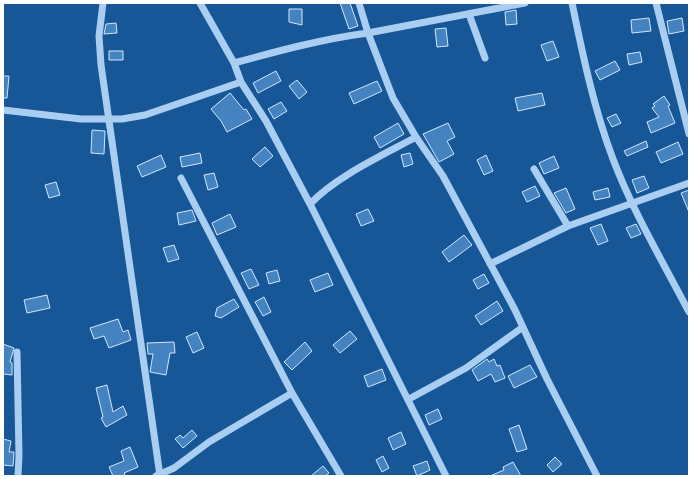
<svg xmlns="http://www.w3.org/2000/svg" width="692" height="479" font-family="Roboto,sans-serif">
<rect width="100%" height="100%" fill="#175797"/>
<path fill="#4483c0" stroke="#d1e7fc" d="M 340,3 L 350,3 L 358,26 L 349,29 Z
M 289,9 L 302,9 L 302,25 L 289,22 Z
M 516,10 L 517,24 L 506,25 L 505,12 Z
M 649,18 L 651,31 L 632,33 L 631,20 Z
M 682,18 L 684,31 L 669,34 L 667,21 Z
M 116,23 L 117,33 L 104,34 L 106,24 Z
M 446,28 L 448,46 L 437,47 L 435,29 Z
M 553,41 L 559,57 L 547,61 L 541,45 Z
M 109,51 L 123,51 L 123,60 L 109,60 Z
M 640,52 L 642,62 L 629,65 L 627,54 Z
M 615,61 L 620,70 L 600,80 L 595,71 Z
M 276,71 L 281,81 L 258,93 L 253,83 Z
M 3,76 L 9,76 L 7,98 L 3,98 Z
M 297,80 L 307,92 L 299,99 L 289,86 Z
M 377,81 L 382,91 L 354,104 L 349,93 Z
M 230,93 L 244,110 L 246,109 L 252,119 L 227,132 L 221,121 L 211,109 Z
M 542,93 L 545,105 L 518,111 L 515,98 Z
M 664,96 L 670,105 L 668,106 L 675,123 L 651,133 L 647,122 L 659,117 L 652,108 L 655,106 L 653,104 Z
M 281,102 L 287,111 L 274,119 L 268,109 Z
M 616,114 L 621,123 L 612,127 L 607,118 Z
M 398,123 L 404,134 L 380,148 L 374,137 Z
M 448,123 L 455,137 L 447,141 L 454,154 L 439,162 L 423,134 Z
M 92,130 L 105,131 L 104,154 L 91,153 Z
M 646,141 L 648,147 L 627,156 L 624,151 Z
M 678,142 L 683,154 L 661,163 L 656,152 Z
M 265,147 L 273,156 L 260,167 L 252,159 Z
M 200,153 L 202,163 L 182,167 L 180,157 Z
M 410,153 L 413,164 L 404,167 L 401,155 Z
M 161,155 L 166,167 L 142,177 L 137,166 Z
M 486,155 L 493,171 L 484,175 L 477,160 Z
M 554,156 L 559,168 L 544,174 L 539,163 Z
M 214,173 L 218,187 L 208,190 L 204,175 Z
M 644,176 L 649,188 L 637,193 L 632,180 Z
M 56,182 L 60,195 L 49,198 L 45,185 Z
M 535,186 L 540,196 L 527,202 L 522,192 Z
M 566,188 L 575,209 L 566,213 L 554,193 Z
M 608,188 L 610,197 L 595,200 L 593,192 Z
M 689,190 L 689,212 L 681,193 Z
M 368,209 L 374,221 L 361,226 L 356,214 Z
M 192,210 L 196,221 L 179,225 L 177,213 Z
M 230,214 L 236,227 L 217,235 L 212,223 Z
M 601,224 L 608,241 L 598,245 L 590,228 Z
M 636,224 L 641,234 L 631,238 L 626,228 Z
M 464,235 L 472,245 L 449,262 L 442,252 Z
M 174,245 L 179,259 L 168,262 L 163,248 Z
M 251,269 L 259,285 L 249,289 L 241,273 Z
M 277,270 L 280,281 L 269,284 L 266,273 Z
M 328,273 L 333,285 L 315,292 L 310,280 Z
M 484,274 L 489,283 L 478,289 L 473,280 Z
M 47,295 L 50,308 L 27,313 L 24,300 Z
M 264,297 L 271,312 L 263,316 L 255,302 Z
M 234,299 L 239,307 L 221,318 L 215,316 L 217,308 Z
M 497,301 L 503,311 L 481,325 L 475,316 Z
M 118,319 L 123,332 L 128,330 L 131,340 L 109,348 L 104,336 L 94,339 L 90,328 Z
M 350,331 L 357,339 L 340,353 L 333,345 Z
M 197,332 L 204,348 L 193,353 L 186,337 Z
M 174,342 L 175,353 L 170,353 L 166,375 L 150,372 L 153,354 L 148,354 L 147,343 Z
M 305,342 L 312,351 L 292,370 L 284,362 Z
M 3,344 L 14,348 L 10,362 L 12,363 L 12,375 L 3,374 Z
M 487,359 L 489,362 L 494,359 L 497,366 L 500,365 L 505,378 L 495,382 L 491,374 L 478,381 L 472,370 Z
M 530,365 L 537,377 L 514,388 L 508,376 Z
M 382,369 L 386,380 L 368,387 L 364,376 Z
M 107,385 L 113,412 L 123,406 L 127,415 L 106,427 L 101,418 L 103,417 L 96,388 Z
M 438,409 L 442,419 L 429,425 L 425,415 Z
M 519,425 L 527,449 L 517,452 L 509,429 Z
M 192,430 L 197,436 L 183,448 L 175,439 L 180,435 L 183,438 Z
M 401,432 L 406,444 L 393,450 L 388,438 Z
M 3,439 L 11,441 L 9,452 L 14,452 L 13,466 L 3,465 Z
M 130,447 L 138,467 L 124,473 L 125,476 L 113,476 L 109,467 L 124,461 L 121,451 Z
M 383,456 L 389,468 L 382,472 L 376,460 Z
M 555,457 L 562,464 L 553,472 L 547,465 Z
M 427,461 L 430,470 L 417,476 L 413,466 Z
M 513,462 L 521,476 L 490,476 L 504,470 L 503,467 Z
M 323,466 L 329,473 L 325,476 L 311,476 Z"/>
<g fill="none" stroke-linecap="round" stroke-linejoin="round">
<path stroke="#a9cef1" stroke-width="7" d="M 103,3 L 99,36 L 101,65 L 160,476
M 200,3 L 234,63
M 359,3 L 368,33 L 525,3
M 572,3 C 583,56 594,109 613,159 C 633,212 663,262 689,312
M 656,3 L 689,134
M 469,14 L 485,58
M 3,110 L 81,119 L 122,119 L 145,115 L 241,82
M 534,169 L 568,226
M 181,178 L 292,393 L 341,476
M 310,204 C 335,177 383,155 416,137
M 490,264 L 568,226 L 689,183
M 17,352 L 19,455 L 18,476
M 409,399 L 466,368 L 523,327
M 156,476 L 174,468 L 209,442 L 292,393
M 446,476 L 310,204 L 266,121 L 241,82 L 234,63 C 278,51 322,39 368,33 L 393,98 L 416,137 L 443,176 L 515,310 L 547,379 L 597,476"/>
</g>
<rect width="692" height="479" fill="none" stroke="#ffffff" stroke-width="8"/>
</svg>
